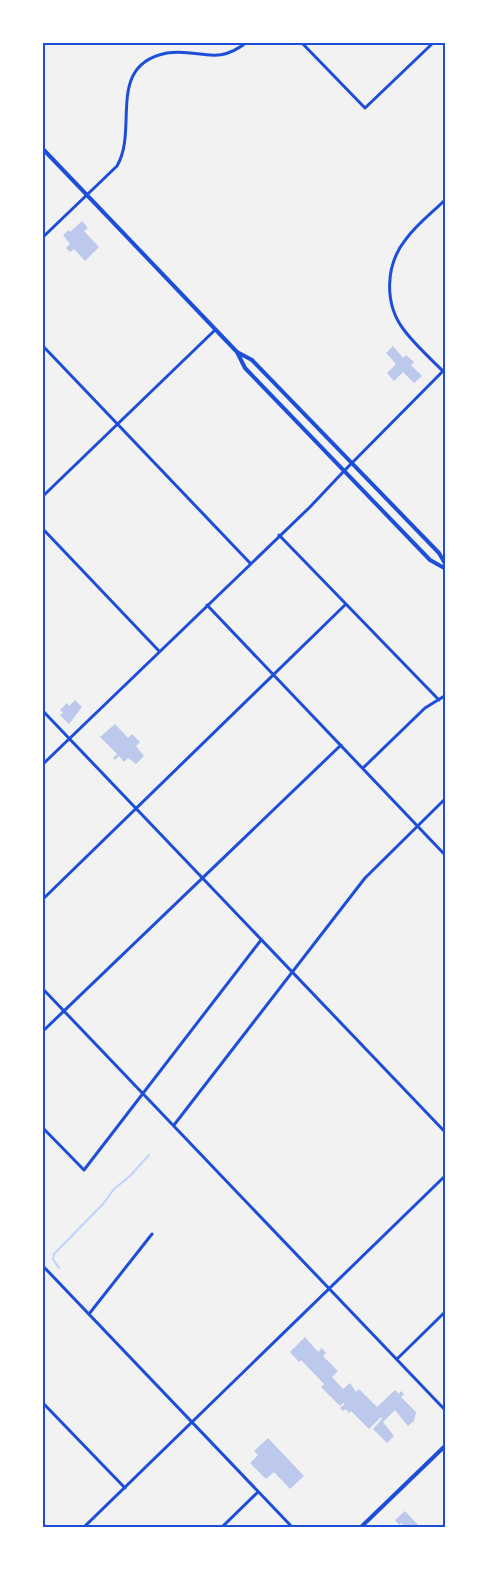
<svg xmlns="http://www.w3.org/2000/svg" width="488" height="1570" font-family="Commissioner,sans-serif">
<rect width="100%" height="100%" fill="#f2f2f2"/>
<g fill="none" stroke-linecap="round" stroke-linejoin="round">
<path stroke="#bfd3fe" stroke-width="2" d="M 59,1268 L 53,1259 L 54,1254 L 103,1204 L 114,1189 L 130,1176 L 149,1155"/>
</g>
<path fill="#bdc9ec" d="M 82,221 L 88,228 L 84,231 L 99,247 L 85,261 L 74,249 L 70,252 L 66,248 L 70,244 L 63,235 L 69,230 L 70,232 Z
M 393,346 L 403,358 L 406,355 L 414,362 L 411,365 L 422,376 L 414,383 L 403,372 L 394,381 L 387,373 L 396,364 L 386,353 Z
M 75,700 L 82,707 L 69,724 L 60,715 L 63,713 L 60,710 L 67,703 L 69,706 Z
M 115,724 L 128,738 L 132,734 L 140,742 L 136,746 L 144,756 L 136,764 L 128,758 L 124,762 L 119,756 L 115,760 L 113,758 L 117,754 L 100,737 Z
M 305,1337 L 318,1352 L 322,1348 L 326,1353 L 323,1356 L 338,1371 L 332,1377 L 343,1389 L 350,1383 L 356,1392 L 359,1389 L 377,1407 L 395,1390 L 399,1394 L 401,1391 L 404,1394 L 401,1397 L 416,1412 L 414,1421 L 408,1426 L 395,1410 L 383,1422 L 394,1436 L 387,1443 L 373,1429 L 382,1419 L 381,1417 L 369,1429 L 351,1411 L 349,1413 L 346,1409 L 343,1411 L 340,1408 L 345,1404 L 343,1403 L 340,1406 L 321,1387 L 324,1384 L 301,1360 L 299,1362 L 290,1352 Z
M 268,1438 L 304,1476 L 290,1489 L 274,1472 L 266,1479 L 250,1463 L 258,1455 L 254,1451 Z
M 405,1511 L 421,1528 L 406,1528 L 401,1523 L 399,1525 L 395,1520 Z"/>
<g fill="none" stroke-linecap="round" stroke-linejoin="round">
<path stroke="#1d4ed8" stroke-width="3" d="M 301,42 L 365,108 L 434,42
M 446,199 C 433,212 417,224 406,239 C 385,265 384,304 404,330 C 416,346 432,360 446,374
M 42,238 L 117,166 C 139,129 105,65 167,53 C 200,48 216,67 247,42
M 42,345 L 250,563
M 344,471 L 446,368
M 42,497 L 215,330
M 42,528 L 159,651
M 279,535 L 439,700
M 207,605 L 446,856
M 42,710 L 446,1133
M 363,768 L 425,708 L 446,695
M 42,900 L 346,604
M 42,988 L 446,1411
M 42,1032 L 341,745
M 174,1125 L 365,878 L 446,798
M 42,1127 L 84,1170 L 261,940
M 89,1314 L 152,1234
M 397,1359 L 446,1311
M 42,1402 L 125,1488
M 83,1528 L 446,1175
M 221,1528 L 258,1492"/>
<path stroke="#1d4ed8" stroke-width="3" d="M 42,765 L 310,507 L 344,471
M 42,1265 L 293,1528"/>
<path stroke="#1d4ed8" stroke-width="4" d="M 42,148 L 237,352 L 245,368 L 430,560 L 446,569
M 237,352 L 252,360 L 439,553 L 446,565
M 360,1528 L 446,1445"/>
</g>
<rect width="488" height="1570" fill="none" stroke="#ffffff" stroke-width="87"/>
<rect x="44" y="44" width="400" height="1482" fill="none" stroke="#1d4ed8" stroke-width="2"/>
</svg>
